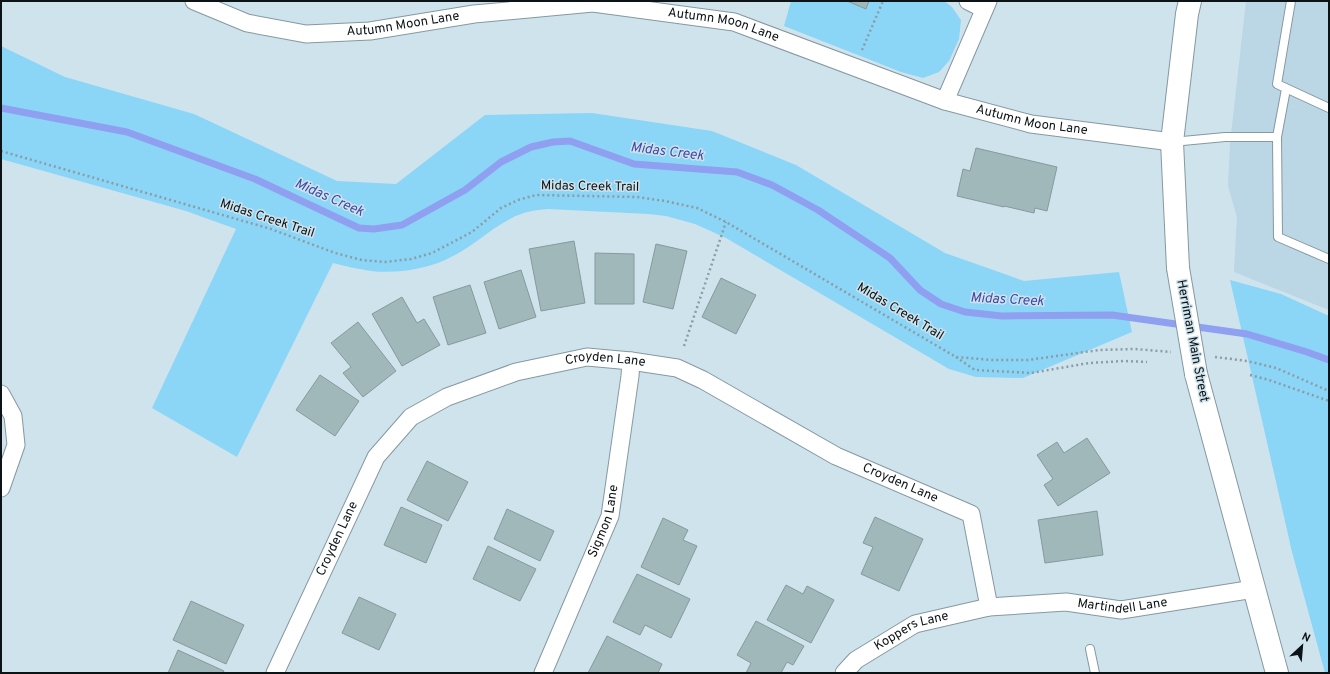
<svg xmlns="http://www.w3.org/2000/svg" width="1330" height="674" font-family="Overpass,sans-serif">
<rect width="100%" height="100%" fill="#cfe3ed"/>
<path fill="#bbd6e4" d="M 1246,1 L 1329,1 L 1329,310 L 1234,272 L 1237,217 L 1228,186 L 1230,143 Z"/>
<path fill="#8bd5f7" d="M 791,1 L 944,1 L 952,7 L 961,20 L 959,39 L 949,61 L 939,72 L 923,78 L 901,72 L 784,26 Z
M 1,46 L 65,77 L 194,114 L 337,181 L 396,184 L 485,115 L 592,113 L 712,131 L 796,165 L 945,253 L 1024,281 L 1119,272 L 1132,332 L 1023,378 L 976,377 L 949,369 L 726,238 L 695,224 L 666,216 L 648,214 L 548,209 C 535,210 522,212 510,219 C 489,230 472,247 451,257 C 429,269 396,274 371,271 C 358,269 345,266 333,263 L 237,457 L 152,408 L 236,229 L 186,211 L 1,159 Z
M 1230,280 L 1281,294 L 1329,316 L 1329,673 L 1325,673 L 1292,552 Z"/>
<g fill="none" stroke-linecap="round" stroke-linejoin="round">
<path stroke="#90a0f1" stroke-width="7" d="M 1,108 L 127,132 L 255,179 L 359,228 L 374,229 L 402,225 L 465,190 L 501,162 L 531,147 L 553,142 L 570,141 L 634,164 L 737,172 L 772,185 L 818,210 L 890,258 L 920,290 L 941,304 L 965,312 L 1002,316 L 1112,315 L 1247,334 L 1307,352 L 1329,360"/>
</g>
<path fill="#a1b8bb" stroke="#849a9c" d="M 847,1 L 869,1 L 866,9 Z
M 976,148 L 1057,167 L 1047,211 L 1035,208 L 1034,213 L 1004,206 L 1004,207 L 957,196 L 963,169 L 970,171 Z
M 574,241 L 585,303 L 541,311 L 529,249 Z
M 656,244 L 687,251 L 673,309 L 643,302 Z
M 595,253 L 634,254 L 634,304 L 595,304 Z
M 521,270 L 536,317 L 499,329 L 484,282 Z
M 721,278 L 756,295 L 736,334 L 702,317 Z
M 470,285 L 486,333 L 448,345 L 433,297 Z
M 402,297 L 417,323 L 424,319 L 440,345 L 402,366 L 372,314 Z
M 358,322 L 396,371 L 363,397 L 343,373 L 351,367 L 331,343 Z
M 320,375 L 359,401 L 335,436 L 296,410 Z
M 1087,438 L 1110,473 L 1058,506 L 1044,485 L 1053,479 L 1037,455 L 1057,442 L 1064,453 Z
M 427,461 L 468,482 L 448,521 L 407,500 Z
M 401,507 L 442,525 L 426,563 L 384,545 Z
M 507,509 L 554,531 L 540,561 L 494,539 Z
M 1097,511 L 1103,555 L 1045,563 L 1038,520 Z
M 875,517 L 923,539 L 899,591 L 861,574 L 873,547 L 863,543 Z
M 663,518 L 688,530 L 683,540 L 697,546 L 679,585 L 641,567 Z
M 488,546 L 536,569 L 520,601 L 473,579 Z
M 637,574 L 690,599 L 671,638 L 645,625 L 640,635 L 613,622 Z
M 786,585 L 803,594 L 807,586 L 834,600 L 811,643 L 767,620 Z
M 359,597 L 396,614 L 379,650 L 342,633 Z
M 191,601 L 244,625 L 226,664 L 173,640 Z
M 756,621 L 804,646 L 793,665 L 787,662 L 781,673 L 746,673 L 751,663 L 737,655 Z
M 607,636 L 662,664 L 658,673 L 588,673 Z
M 178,650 L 224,671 L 223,673 L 168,673 Z"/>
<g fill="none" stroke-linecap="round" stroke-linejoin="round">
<g stroke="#8698a1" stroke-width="10">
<path id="service" d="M 1291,1 L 1277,84 L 1329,108
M 1286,89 L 1277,137 L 1278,237 L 1329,259
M 1172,142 L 1225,137 L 1277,137
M 1090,649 L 1095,673"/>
</g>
<g stroke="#8698a1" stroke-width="19">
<g id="minor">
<path id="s1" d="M 194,1 L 247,23 L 306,34 L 370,31 L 474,14 L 593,3 L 734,22 L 945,101 L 1031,124 L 1172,142"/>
<path d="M 968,1 L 984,9"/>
<path d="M 945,101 L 988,1"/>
<path d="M 1,394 L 13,416 L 16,445 L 1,488"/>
<path id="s2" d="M 275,673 L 376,457 L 411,417 L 447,397 L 516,372 L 587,357 L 631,361 L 677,368 L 703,380 L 836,456 L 971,514 L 989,607"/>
<path id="s3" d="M 543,673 L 610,516 L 630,376 L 631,361"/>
<path id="s4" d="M 844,673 L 856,660 L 915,624 L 989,607 L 1066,602 L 1121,610 L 1254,589"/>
</g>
</g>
<g stroke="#8698a1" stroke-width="24">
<path id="secondary" d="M 1178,268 L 1172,142 L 1187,14 L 1190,1
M 1196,374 L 1277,673"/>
</g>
<path stroke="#8c9ca3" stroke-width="2.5" stroke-dasharray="2 3" stroke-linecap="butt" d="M 862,50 L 883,1
M 1,151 L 271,229 L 335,253 L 362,260 L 385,262 L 411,259 L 432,253 L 472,232 L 501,208 L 518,200 L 536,195 L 637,197 L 665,201 L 697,208 L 726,222 L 956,357 L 992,360 L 1028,360 L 1099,350 L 1135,349 L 1171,352
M 684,346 L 726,222
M 956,357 L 975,370 L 1031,373 L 1089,363 L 1124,361 L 1147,362
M 1215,357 L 1247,361 L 1276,368 L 1329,391
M 1250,375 L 1269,380 L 1329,401"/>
<use href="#service" stroke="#fff" stroke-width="8"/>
<use href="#minor" stroke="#fff" stroke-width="17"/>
<use href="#secondary" stroke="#fff" stroke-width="22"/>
<g stroke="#8698a1" stroke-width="24" stroke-linecap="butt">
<path id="secondary-bridge" d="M 1178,268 L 1196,374"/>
</g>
<use href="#secondary-bridge" stroke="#fff" stroke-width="22"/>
</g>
<g text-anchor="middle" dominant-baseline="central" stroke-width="3" stroke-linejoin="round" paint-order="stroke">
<g font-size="13" fill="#0c1316" stroke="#cfe3ed">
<text stroke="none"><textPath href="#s1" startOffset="215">Autumn Moon Lane</textPath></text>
<text stroke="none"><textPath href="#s1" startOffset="539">Autumn Moon Lane</textPath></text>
<text stroke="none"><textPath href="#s1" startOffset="863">Autumn Moon Lane</textPath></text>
<text transform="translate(590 187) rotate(1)">Midas Creek Trail</text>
<text transform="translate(267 219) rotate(18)">Midas Creek Trail</text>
<text transform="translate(900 312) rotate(31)">Midas Creek Trail</text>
<text transform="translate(1192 341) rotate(79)">Herriman Main Street</text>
<text stroke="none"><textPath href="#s2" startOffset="497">Croyden Lane</textPath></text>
<text stroke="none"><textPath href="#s2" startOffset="821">Croyden Lane</textPath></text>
<text stroke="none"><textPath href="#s3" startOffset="164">Sigmon Lane</textPath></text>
<text stroke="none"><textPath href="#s2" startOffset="148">Croyden Lane</textPath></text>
<text stroke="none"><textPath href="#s4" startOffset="297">Martindell Lane</textPath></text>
<text stroke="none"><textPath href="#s4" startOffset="81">Koppers Lane</textPath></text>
</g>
<g font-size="14" font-style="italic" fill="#414aa8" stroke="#cfe3ed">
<text transform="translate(667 152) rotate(7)">Midas Creek</text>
<text transform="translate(329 198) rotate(24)">Midas Creek</text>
<text transform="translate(1007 300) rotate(3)">Midas Creek</text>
</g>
</g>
<rect width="1330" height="674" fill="none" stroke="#0c1316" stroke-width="4"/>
<g transform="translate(1302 646) rotate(26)" stroke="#cfe3ed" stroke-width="3" paint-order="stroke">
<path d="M0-3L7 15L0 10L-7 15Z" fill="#0c1316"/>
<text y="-6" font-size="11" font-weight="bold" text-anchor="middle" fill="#0c1316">N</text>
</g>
</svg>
